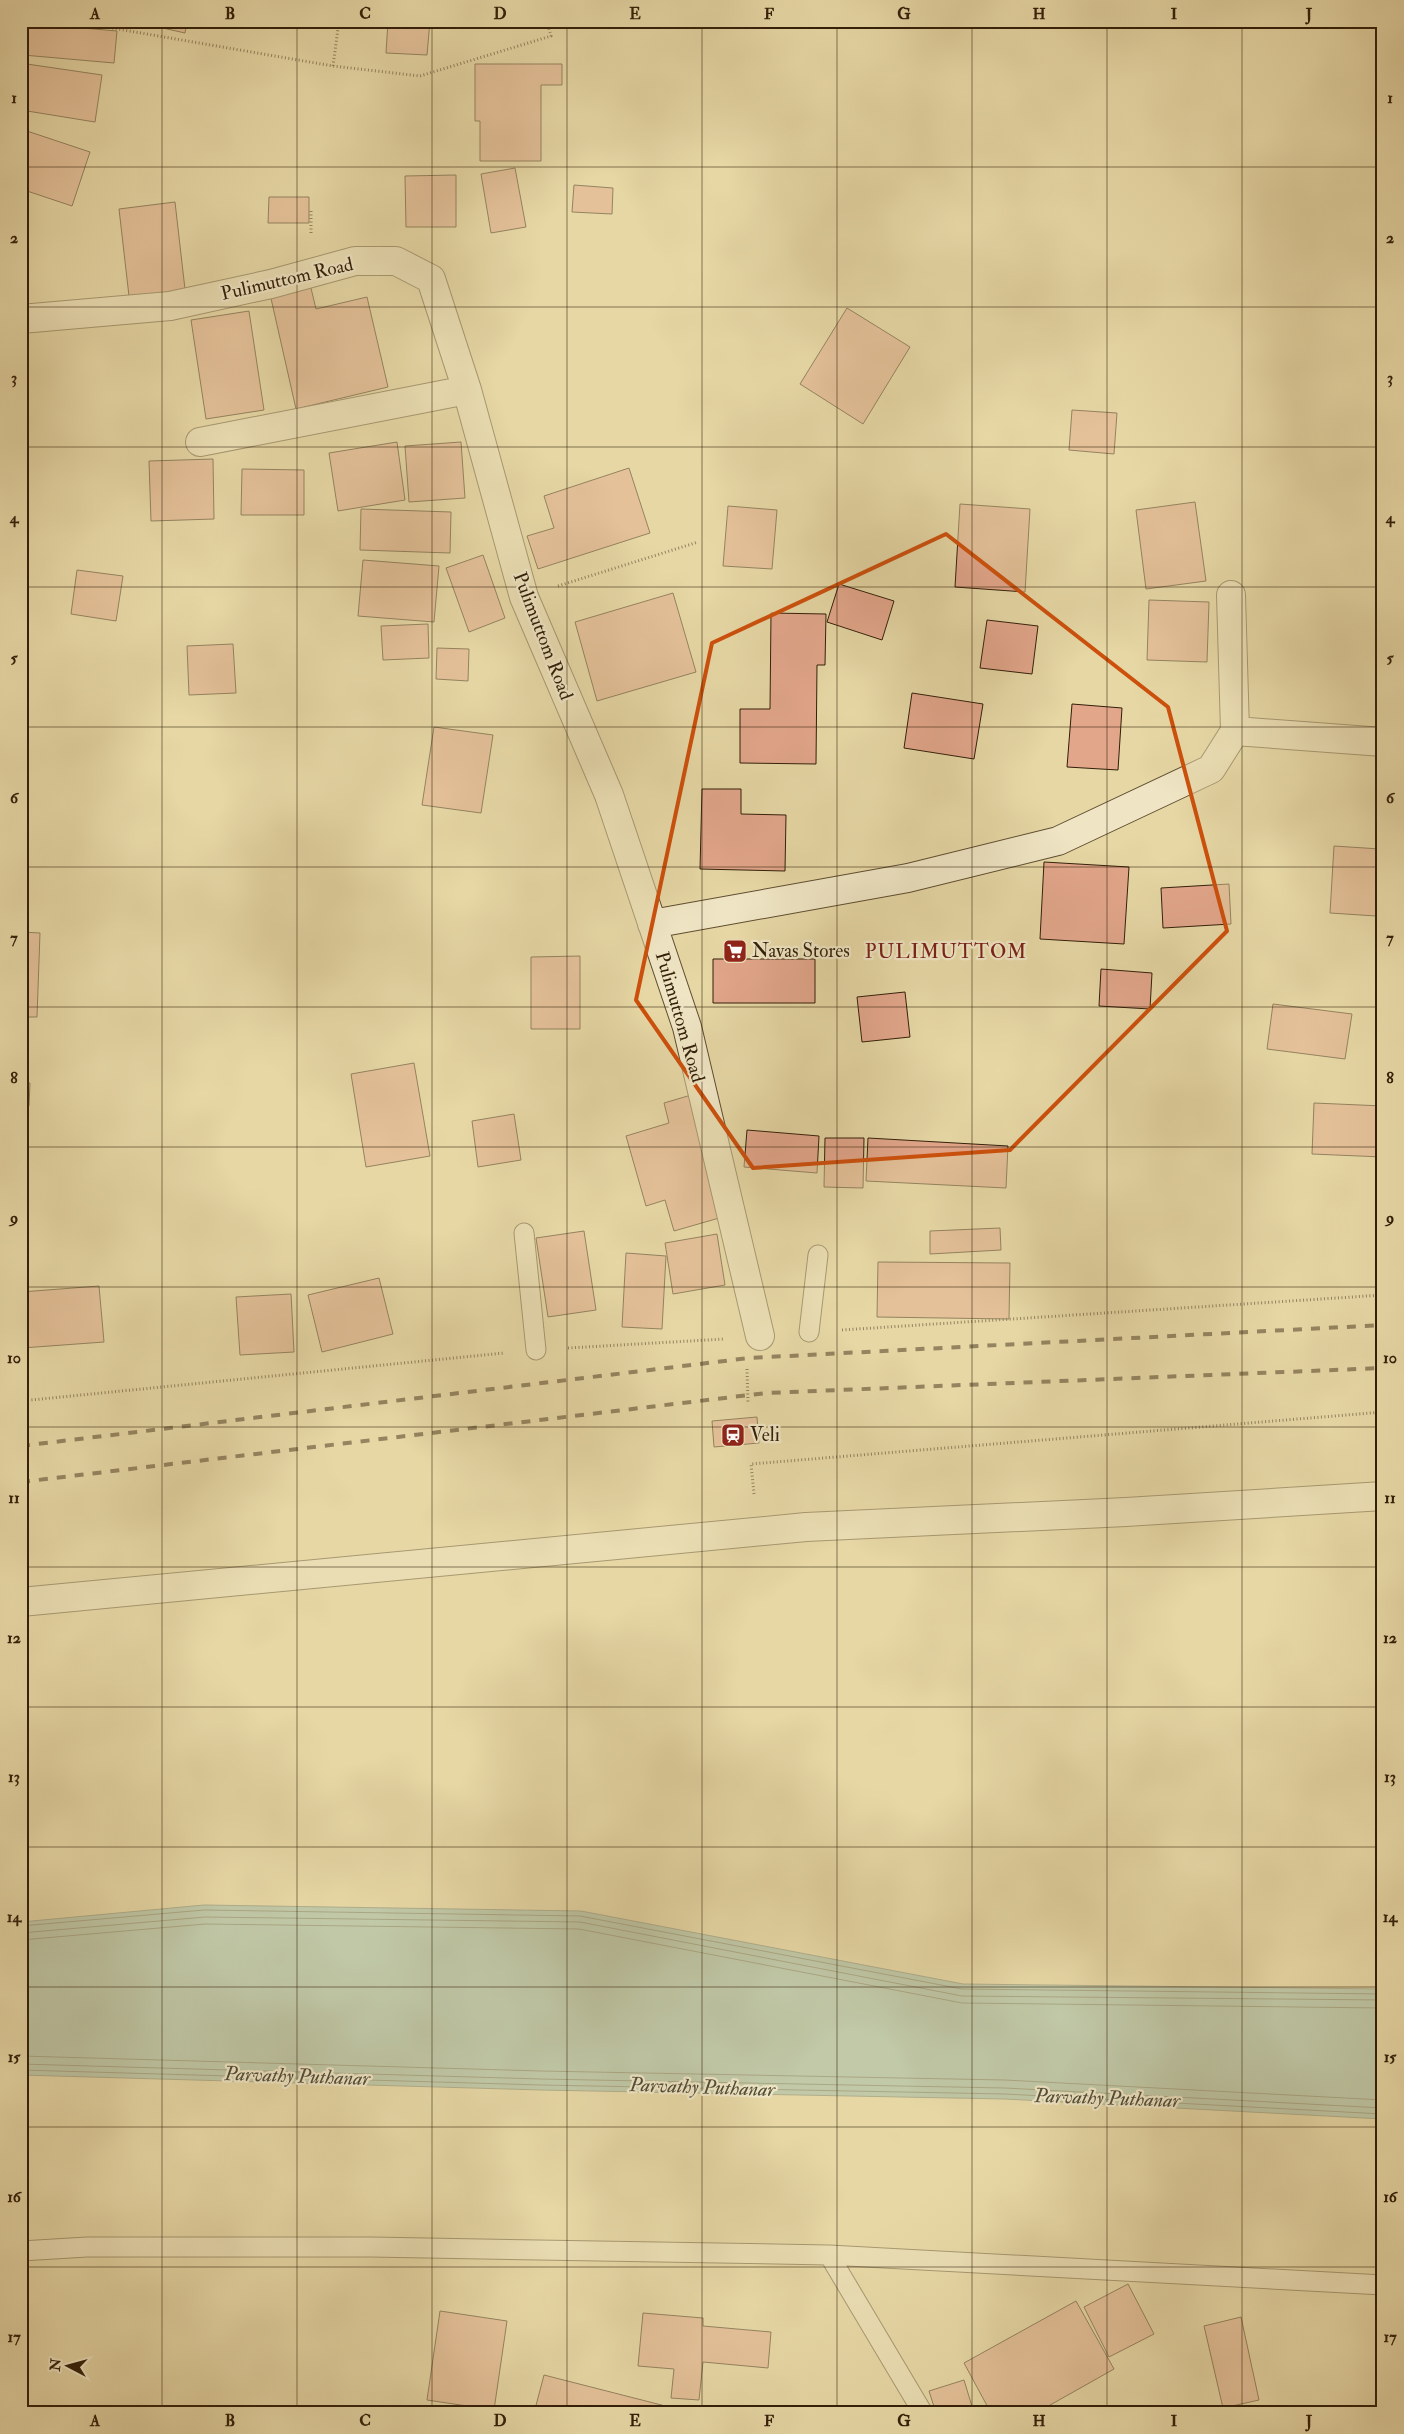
<svg xmlns="http://www.w3.org/2000/svg" width="1404" height="2434" font-family="'IM FELL Double Pica',serif">
<rect width="100%" height="100%" fill="#e6d7a5"/>
<filter id="stains"><feTurbulence type="fractalNoise" baseFrequency=".004" numOctaves="4"/><feColorMatrix values="0 0 0 0 .2 0 0 0 0 .09 0 0 0 0 .02 0 0 0 .5 -.17"/></filter>
<radialGradient id="worn" r=".72"><stop offset=".6" stop-color="#630" stop-opacity="0"/><stop offset="1" stop-color="#630" stop-opacity=".3"/></radialGradient>
<path fill="#96b9ab" stroke="#6e7b6a" d="M 204,1905 L 581,1911 L 963,1984 L 1383,1989 L 1383,2119 L 1005,2099 L 541,2090 L 21,2075 L 21,1922 Z"/>
<g fill="none" stroke-linecap="round" stroke-linejoin="round">
<path stroke="#646c5a" stroke-width="1" d="M 21,1926 L 204,1910 L 580,1916 L 962,1989 L 1383,1994
M 21,1933 L 205,1917 L 580,1922 L 962,1996 L 1383,2000
M 21,1940 L 205,1924 L 579,1929 L 962,2003 L 1383,2008
M 21,2056 L 541,2071 L 1005,2080 L 1383,2100
M 21,2064 L 541,2079 L 1005,2088 L 1383,2108
M 21,2070 L 541,2085 L 1005,2094 L 1383,2114"/>
</g>
<path fill="#e2a68b" stroke="#321f09" d="M 145,21 L 187,21 L 185,33 L 145,24 Z
M 388,21 L 430,21 L 427,55 L 386,53 Z
M 25,23 L 117,31 L 114,63 L 23,55 Z
M 27,64 L 102,75 L 95,122 L 21,110 Z
M 475,64 L 562,64 L 562,85 L 541,85 L 541,161 L 480,161 L 480,121 L 475,121 Z
M 21,129 L 90,152 L 72,206 L 21,189 Z
M 515,168 L 526,227 L 491,233 L 481,174 Z
M 456,175 L 456,227 L 406,227 L 405,176 Z
M 574,185 L 613,188 L 612,214 L 572,212 Z
M 269,197 L 309,197 L 309,223 L 268,223 Z
M 175,202 L 186,298 L 130,305 L 119,209 Z
M 310,284 L 316,309 L 367,297 L 388,387 L 296,409 L 270,294 Z
M 847,308 L 910,347 L 863,424 L 800,384 Z
M 249,311 L 264,410 L 206,419 L 191,320 Z
M 1072,410 L 1117,413 L 1114,454 L 1069,450 Z
M 397,442 L 405,500 L 338,511 L 329,453 Z
M 461,442 L 465,498 L 409,502 L 405,446 Z
M 213,459 L 214,519 L 151,521 L 149,461 Z
M 629,468 L 650,533 L 538,569 L 527,536 L 554,528 L 544,496 Z
M 242,469 L 304,470 L 304,515 L 241,515 Z
M 1195,502 L 1206,581 L 1146,589 L 1136,510 Z
M 960,504 L 1030,509 L 1025,592 L 955,587 Z
M 728,506 L 777,510 L 772,569 L 723,566 Z
M 361,509 L 451,512 L 450,553 L 360,550 Z
M 483,555 L 505,618 L 469,632 L 446,568 Z
M 363,560 L 439,566 L 434,622 L 358,616 Z
M 77,570 L 123,576 L 116,621 L 71,614 Z
M 839,584 L 894,601 L 882,640 L 827,622 Z
M 673,593 L 696,672 L 597,701 L 575,622 Z
M 1149,600 L 1209,602 L 1207,662 L 1147,660 Z
M 771,613 L 826,614 L 825,665 L 817,665 L 816,764 L 740,763 L 740,709 L 770,709 Z
M 987,620 L 1038,626 L 1032,674 L 980,668 Z
M 428,624 L 429,658 L 383,660 L 381,626 Z
M 233,644 L 236,693 L 189,695 L 187,646 Z
M 437,648 L 469,649 L 468,681 L 436,679 Z
M 912,693 L 983,704 L 974,759 L 904,748 Z
M 1072,704 L 1122,708 L 1118,770 L 1067,767 Z
M 434,727 L 493,735 L 481,813 L 422,805 Z
M 702,789 L 741,789 L 741,814 L 786,815 L 785,871 L 700,869 Z
M 1334,846 L 1380,849 L 1376,916 L 1330,913 Z
M 1044,862 L 1129,867 L 1124,944 L 1040,939 Z
M 1229,884 L 1231,924 L 1163,928 L 1161,888 Z
M 21,932 L 40,933 L 37,1017 L 21,1017 Z
M 580,956 L 580,1029 L 531,1029 L 531,957 Z
M 713,959 L 815,959 L 815,1003 L 713,1003 Z
M 1101,969 L 1152,973 L 1150,1009 L 1099,1006 Z
M 905,992 L 910,1037 L 862,1042 L 857,997 Z
M 1273,1004 L 1352,1014 L 1345,1059 L 1267,1049 Z
M 414,1063 L 430,1156 L 366,1167 L 351,1074 Z
M 21,1082 L 30,1083 L 29,1106 L 21,1106 Z
M 698,1093 L 733,1214 L 674,1231 L 665,1200 L 646,1206 L 626,1136 L 669,1123 L 664,1103 Z
M 1314,1103 L 1383,1106 L 1383,1157 L 1312,1154 Z
M 514,1114 L 521,1160 L 478,1167 L 472,1121 Z
M 747,1130 L 819,1136 L 817,1173 L 744,1167 Z
M 825,1138 L 864,1138 L 863,1188 L 824,1187 Z
M 868,1138 L 1008,1146 L 1006,1188 L 866,1181 Z
M 1000,1228 L 1001,1250 L 930,1254 L 930,1231 Z
M 584,1231 L 596,1310 L 548,1317 L 536,1238 Z
M 717,1234 L 725,1285 L 673,1294 L 665,1243 Z
M 626,1253 L 666,1256 L 662,1329 L 622,1327 Z
M 878,1262 L 1010,1263 L 1009,1319 L 877,1317 Z
M 379,1278 L 393,1334 L 322,1352 L 308,1295 Z
M 99,1286 L 104,1342 L 22,1348 L 21,1292 Z
M 291,1294 L 294,1352 L 240,1355 L 236,1297 Z
M 757,1417 L 759,1443 L 714,1447 L 712,1421 Z
M 1128,2284 L 1154,2334 L 1109,2357 L 1084,2307 Z
M 1076,2301 L 1114,2369 L 1036,2413 L 991,2413 L 964,2363 Z
M 440,2311 L 507,2321 L 494,2410 L 427,2400 Z
M 643,2313 L 703,2318 L 703,2326 L 771,2332 L 768,2368 L 703,2362 L 699,2400 L 671,2398 L 674,2369 L 638,2366 Z
M 1241,2317 L 1259,2400 L 1223,2408 L 1204,2326 Z
M 544,2375 L 681,2410 L 680,2413 L 534,2413 Z
M 964,2380 L 974,2413 L 936,2413 L 929,2391 Z"/>
<g fill="none" stroke-linecap="round" stroke-linejoin="round">
<g stroke="#5f4d30" stroke-width="21">
<path id="service" d="M 524,1233 L 536,1350
M 809,1332 L 818,1255
M 21,2251 L 87,2247 L 371,2247 L 829,2255 L 1383,2285
M 829,2255 L 923,2413"/>
</g>
<g stroke="#5f4d30" stroke-width="30">
<path id="minor" d="M 21,319 L 170,306 L 271,284 L 355,261 L 396,261 L 431,279 L 467,390 L 524,597 L 609,795 L 687,1027 L 760,1336
M 200,442 L 467,390
M 1231,595 L 1235,731
M 652,924 L 908,878 L 1058,841 L 1211,769 L 1235,731 L 1383,742
M 21,1602 L 806,1527 L 1126,1512 L 1383,1496"/>
</g>
<path stroke="#321f09" stroke-width="3" stroke-dasharray="1 2.5" stroke-linecap="butt" d="M 71,21 L 333,66 L 420,76 L 551,36 L 547,21
M 333,66 L 339,21
M 311,211 L 311,235
M 558,586 L 698,542
M 842,1330 L 1383,1295
M 568,1348 L 724,1339
M 747,1369 L 748,1403
M 21,1401 L 504,1353
M 754,1494 L 751,1464 L 1383,1412"/>
<use href="#service" stroke="#efe5c4" stroke-width="19"/>
<use href="#minor" stroke="#efe5c4" stroke-width="28"/>
<path stroke="#321f09" stroke-width="4" stroke-dasharray="9 9" stroke-linecap="butt" d="M 21,1446 L 749,1358 L 1383,1325
M 21,1482 L 766,1393 L 1383,1368"/>
</g>
<path d="M0 0H1404V2434H0ZM 946,534 L 1168,707 L 1227,931 L 1010,1150 L 753,1168 L 636,1000 L 712,643 Z" fill="#e6d7a5" fill-opacity=".55" fill-rule="evenodd"/>
<path fill="none" stroke="#cd500c" stroke-width="4" stroke-linejoin="round" d="M 946,534 L 1168,707 L 1227,931 L 1010,1150 L 753,1168 L 636,1000 L 712,643 Z"/>
<path fill="none" stroke="#321f09" stroke-width="1" stroke-opacity="0.55" d="M 162,21 L 162,2413M 297,21 L 297,2413M 432,21 L 432,2413M 567,21 L 567,2413M 702,21 L 702,2413M 837,21 L 837,2413M 972,21 L 972,2413M 1107,21 L 1107,2413M 1242,21 L 1242,2413M 21,167 L 1383,167M 21,307 L 1383,307M 21,447 L 1383,447M 21,587 L 1383,587M 21,727 L 1383,727M 21,867 L 1383,867M 21,1007 L 1383,1007M 21,1147 L 1383,1147M 21,1287 L 1383,1287M 21,1427 L 1383,1427M 21,1567 L 1383,1567M 21,1707 L 1383,1707M 21,1847 L 1383,1847M 21,1987 L 1383,1987M 21,2127 L 1383,2127M 21,2267 L 1383,2267"/>
<defs>
<g id="supermarket-square" transform="scale(1.25)"><rect x="-9" y="-9" width="18" height="18" rx="4" fill="#8f2418" stroke="#efe5c4"/><path d="M-6-5.5h2.5l.6 2H6L4.5 2H-2.5L-4.4-4H-6ZM-1.5 3.2a1.3 1.3 0 1 0 .1 0ZM3 3.2a1.3 1.3 0 1 0 .1 0Z" fill="#fff"/></g>
<g id="station-square" transform="scale(1.25)"><rect x="-9" y="-9" width="18" height="18" rx="4" fill="#8f2418" stroke="#efe5c4"/><path d="M-3-6H3Q5-6 5-4V2Q5 4 3 4L4.5 6H3L1.5 4h-3L-3 6H-4.5L-3 4Q-5 4-5 2V-4Q-5-6-3-6ZM-3.5-4v3h7v-3ZM-3.5 1v1.5H-2V1ZM2 1v1.5H3.5V1Z" fill="#fff"/></g>
</defs>
<g fill-rule="evenodd">
<use href="#supermarket-square" x="735" y="951"/>
<use href="#station-square" x="733" y="1435"/>
</g>
<g text-anchor="middle" dominant-baseline="central" stroke-width="4.5" stroke-linejoin="round" paint-order="stroke">
<g font-size="19" fill="#321f09" stroke="#efe5c4">
<text transform="translate(287 279) rotate(-13)">Pulimuttom Road</text>
<text transform="translate(543 636) rotate(69)">Pulimuttom Road</text>
<text transform="translate(680 1017) rotate(74)">Pulimuttom Road</text>
</g>
<g font-size="19" fill="#321f09" stroke="#efe5c4" text-anchor="start">
<text x="752" y="951">Navas Stores</text>
<text x="750" y="1435">Veli</text>
</g>
<g font-size="20" letter-spacing="1" fill="#7a1f14" stroke="#efe5c4">
<text x="946" y="951">PULIMUTTOM</text>
</g>
<g font-size="20" font-style="italic" fill="#504d3a" stroke="#efe5c4">
<text transform="translate(297 2076) rotate(2)">Parvathy Puthanar</text>
<text transform="translate(702 2087) rotate(2)">Parvathy Puthanar</text>
<text transform="translate(1107 2098) rotate(2)">Parvathy Puthanar</text>
</g>
</g>
<rect width="1404" height="2434" fill="none" stroke="#e6d7a5" stroke-width="55"/>
<g transform="translate(68 2366) rotate(276)" stroke="#efe5c4" stroke-width="4" paint-order="stroke">
<path d="M0-4L9 19L0 12L-9 19Z" fill="#321f09"/>
<text y="-8" font-size="14" font-weight="bold" text-anchor="middle" fill="#321f09">N</text>
</g>
<rect x="28" y="28" width="1348" height="2378" fill="none" stroke="#321f09" stroke-width="2"/>
<g font-size="16" text-anchor="middle" font-weight="bold" fill="#321f09">
<text x="95" y="19">A</text>
<text x="230" y="19">B</text>
<text x="365" y="19">C</text>
<text x="500" y="19">D</text>
<text x="635" y="19">E</text>
<text x="769" y="19">F</text>
<text x="904" y="19">G</text>
<text x="1039" y="19">H</text>
<text x="1174" y="19">I</text>
<text x="1309" y="19">J</text>
<text x="14" y="103">1</text>
<text x="1390" y="103">1</text>
<text x="14" y="243">2</text>
<text x="1390" y="243">2</text>
<text x="14" y="383">3</text>
<text x="1390" y="383">3</text>
<text x="14" y="523">4</text>
<text x="1390" y="523">4</text>
<text x="14" y="663">5</text>
<text x="1390" y="663">5</text>
<text x="14" y="803">6</text>
<text x="1390" y="803">6</text>
<text x="14" y="943">7</text>
<text x="1390" y="943">7</text>
<text x="14" y="1083">8</text>
<text x="1390" y="1083">8</text>
<text x="14" y="1223">9</text>
<text x="1390" y="1223">9</text>
<text x="14" y="1363">10</text>
<text x="1390" y="1363">10</text>
<text x="14" y="1503">11</text>
<text x="1390" y="1503">11</text>
<text x="14" y="1643">12</text>
<text x="1390" y="1643">12</text>
<text x="14" y="1782">13</text>
<text x="1390" y="1782">13</text>
<text x="14" y="1922">14</text>
<text x="1390" y="1922">14</text>
<text x="14" y="2062">15</text>
<text x="1390" y="2062">15</text>
<text x="14" y="2202">16</text>
<text x="1390" y="2202">16</text>
<text x="14" y="2342">17</text>
<text x="1390" y="2342">17</text>
<text x="95" y="2426">A</text>
<text x="230" y="2426">B</text>
<text x="365" y="2426">C</text>
<text x="500" y="2426">D</text>
<text x="635" y="2426">E</text>
<text x="769" y="2426">F</text>
<text x="904" y="2426">G</text>
<text x="1039" y="2426">H</text>
<text x="1174" y="2426">I</text>
<text x="1309" y="2426">J</text>
</g>
<rect width="100%" height="100%" filter="url(#stains)"/>
<rect width="100%" height="100%" fill="url(#worn)"/>
</svg>
